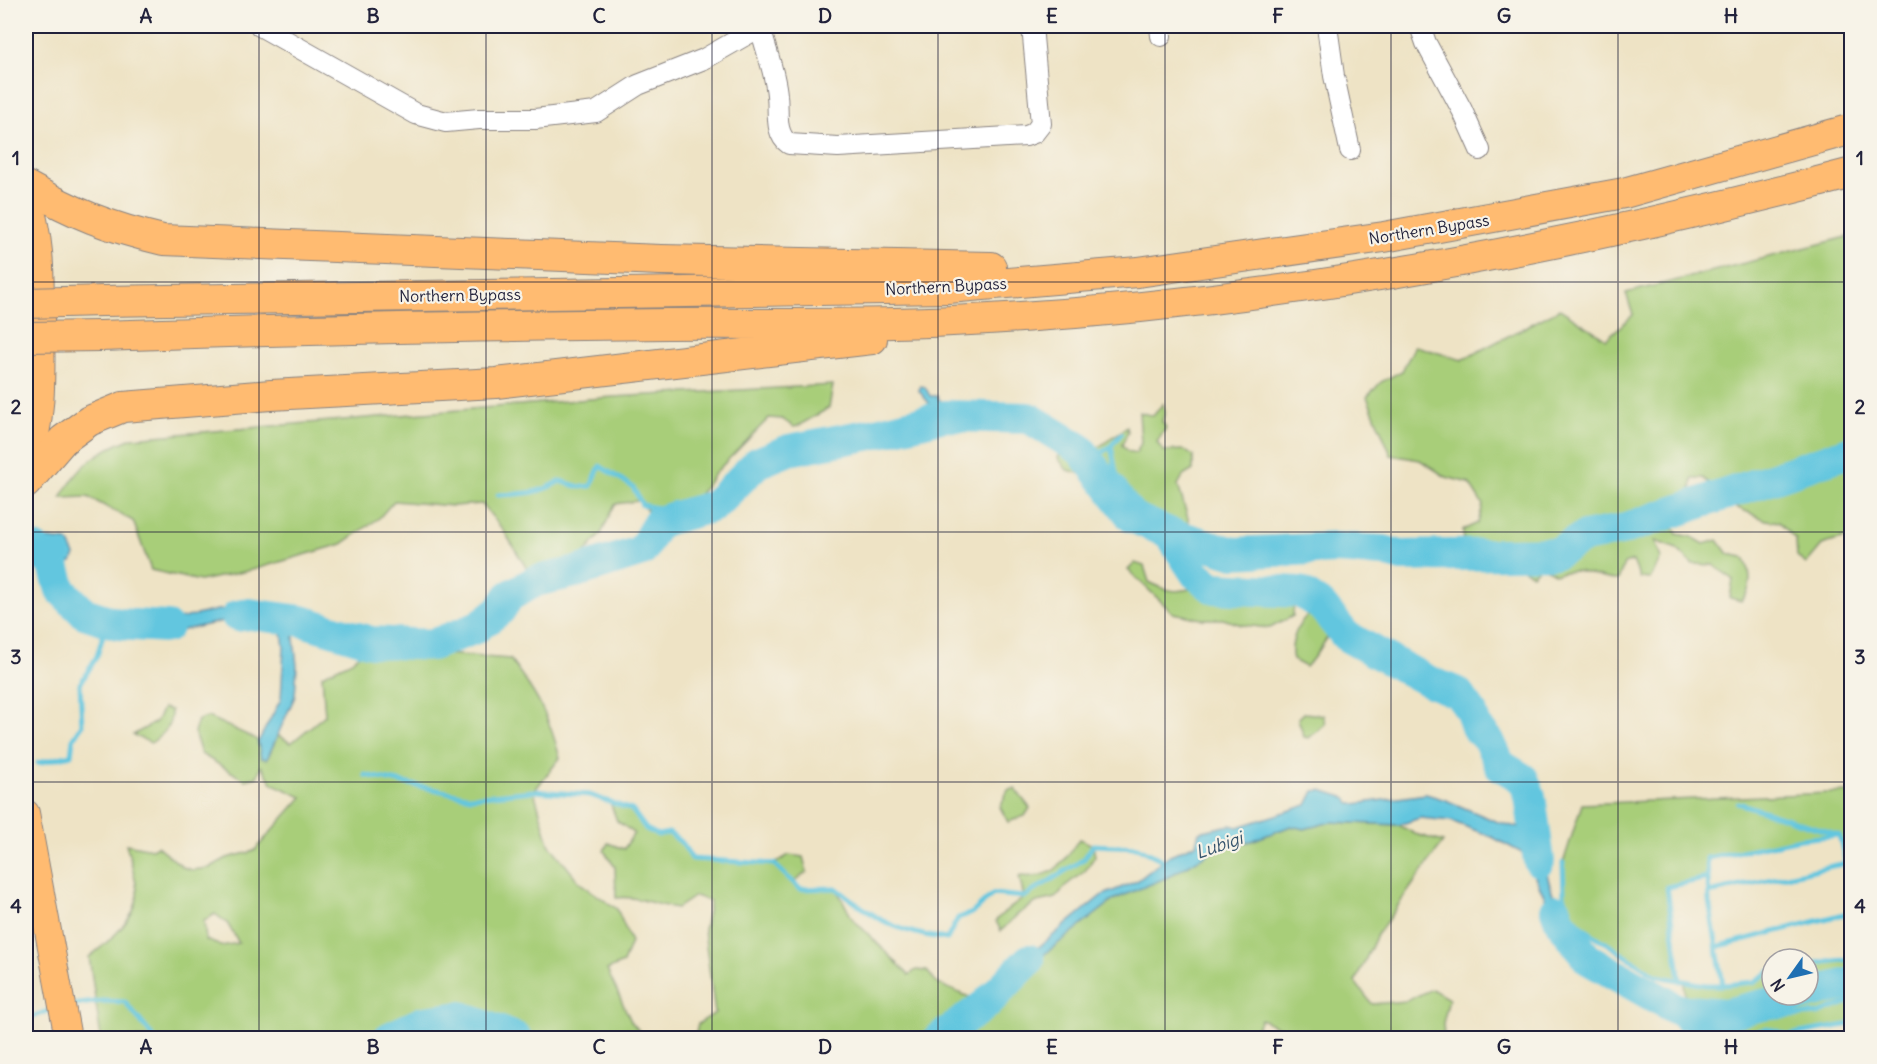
<svg xmlns="http://www.w3.org/2000/svg" width="1877" height="1064" font-family="Delius,sans-serif">
<rect width="100%" height="100%" fill="#f7f3e8"/>
<filter id="ink" filterUnits="userSpaceOnUse"><feTurbulence type="fractalNoise" baseFrequency=".0167" numOctaves="2"/><feDisplacementMap in="SourceGraphic" scale="12" xChannelSelector="R" yChannelSelector="G"/><feConvolveMatrix kernelMatrix="1 2 1 2 8 2 1 2 1" color-interpolation-filters="sRGB"/></filter>
<filter id="wash" filterUnits="userSpaceOnUse"><feTurbulence type="fractalNoise" baseFrequency=".008" numOctaves="4" result="noise"/><feDisplacementMap in="SourceGraphic" scale="24" xChannelSelector="R" yChannelSelector="G"/><feGaussianBlur stdDeviation="1.35" result="paint"/><feColorMatrix in="noise" values="0 0 0 0 0 0 0 0 0 0 0 0 0 0 0 0 0 1.4 0 .05"/><feComposite in="paint" operator="in"/></filter>
<g filter="url(#wash)">
<rect width="100%" height="100%" fill="#eee3c5"/>
<path fill="#a8ce79" stroke="#65785a" stroke-width="1.5" fill-rule="evenodd" d="M 1851,236 L 1851,536 L 1822,545 L 1806,564 L 1797,556 L 1796,540 L 1779,522 L 1766,520 L 1731,505 L 1703,478 L 1692,478 L 1691,493 L 1712,510 L 1698,519 L 1686,501 L 1676,504 L 1670,522 L 1677,534 L 1692,537 L 1704,544 L 1718,540 L 1728,554 L 1743,557 C 1752,570 1753,590 1741,601 L 1730,598 L 1733,579 L 1713,565 L 1692,564 L 1677,549 L 1655,541 L 1661,558 L 1650,579 L 1640,578 L 1633,561 L 1624,564 L 1618,580 C 1593,580 1583,565 1556,574 L 1541,566 L 1532,574 L 1522,568 L 1512,542 L 1464,543 L 1463,530 L 1478,523 L 1483,505 L 1469,483 L 1446,477 L 1420,460 L 1391,455 L 1367,397 L 1381,382 L 1402,371 L 1415,346 L 1462,360 L 1560,309 L 1606,339 L 1633,315 L 1626,293 Z
M 833,385 L 829,408 L 798,426 L 794,427 L 782,419 L 769,418 L 717,471 L 694,502 L 656,519 L 638,501 L 615,504 L 601,534 L 562,579 L 527,569 L 504,531 L 482,504 L 453,506 L 394,501 L 379,518 L 342,544 L 252,570 L 200,581 L 151,570 L 133,521 L 88,497 L 61,498 C 80,464 96,452 132,438 L 613,397 Z
M 1163,404 L 1165,413 L 1162,421 L 1166,428 L 1157,442 L 1163,451 L 1184,450 L 1193,456 L 1193,470 L 1183,476 L 1178,485 L 1198,552 L 1198,569 L 1212,586 L 1254,583 L 1284,585 L 1294,601 L 1293,616 L 1270,628 L 1242,625 L 1223,619 L 1201,619 L 1173,613 L 1128,570 L 1135,563 L 1144,566 L 1149,582 C 1165,590 1176,594 1193,588 L 1181,577 L 1172,560 L 1170,543 L 1147,508 L 1133,501 L 1121,509 C 1104,486 1095,476 1067,470 L 1058,458 L 1060,454 L 1088,451 L 1100,446 L 1127,427 L 1128,432 L 1122,445 L 1127,451 L 1136,453 L 1141,443 L 1139,412 L 1153,416 Z
M 1330,604 C 1333,608 1337,611 1337,617 C 1337,626 1314,658 1306,667 L 1293,660 C 1289,644 1297,622 1311,612 C 1316,608 1324,606 1330,604 Z
M 371,642 L 432,645 L 444,654 L 510,659 C 536,694 549,715 560,758 L 534,791 L 549,844 L 580,883 L 617,909 L 631,942 L 623,963 L 607,970 L 631,1021 L 645,1038 L 101,1038 L 89,957 C 108,942 140,917 137,890 C 135,874 130,859 126,844 L 152,849 L 157,846 L 183,867 L 192,870 L 209,868 L 227,858 L 254,851 L 302,797 L 273,784 L 261,766 L 257,777 L 245,780 L 201,754 L 194,732 L 198,720 L 208,717 L 256,739 L 267,759 L 278,735 L 291,743 L 325,715 L 322,675 L 352,661 ZM 215,914 L 227,923 L 239,943 L 221,946 L 206,940 L 204,921 Z
M 163,708 L 171,710 C 172,726 164,734 151,743 L 133,735 L 156,722 Z
M 1304,713 L 1323,715 L 1325,724 L 1309,738 L 1304,737 L 1298,719 Z
M 1015,789 L 1030,808 L 1025,816 L 1008,822 L 1000,807 L 1008,790 Z
M 1851,792 L 1851,861 L 1846,863 L 1839,835 L 1801,839 L 1707,858 L 1708,878 L 1667,887 L 1680,981 L 1657,976 L 1620,954 L 1589,932 L 1571,915 L 1564,895 L 1563,863 L 1582,804 Z
M 610,802 C 617,805 628,807 634,812 C 647,825 645,838 669,833 L 682,843 L 692,859 L 774,864 L 789,855 L 803,857 L 807,872 L 794,882 L 800,889 L 836,888 L 852,918 L 909,975 L 916,970 L 927,971 L 938,984 L 986,1004 L 1027,966 L 1115,899 L 1168,876 L 1216,849 L 1251,841 L 1291,826 L 1304,829 L 1331,822 L 1399,825 L 1415,834 L 1443,842 L 1377,935 L 1355,982 L 1372,1004 L 1406,1001 L 1432,989 L 1449,999 L 1443,1023 L 1444,1038 L 1336,1038 L 1329,1035 C 1309,1047 1280,1027 1261,1019 L 1252,1038 L 695,1038 L 698,1024 L 715,1013 L 704,930 L 710,901 L 695,896 L 677,908 C 656,906 637,895 616,898 L 615,867 L 604,851 L 608,843 L 624,849 L 634,833 L 617,821 Z
M 1079,839 L 1093,845 L 1095,856 L 1085,871 L 1069,883 L 1055,898 L 1037,902 L 1018,914 L 1001,931 L 996,921 C 1002,911 1015,907 1024,897 L 1019,876 C 1054,879 1061,866 1079,839 Z
M 1851,959 L 1851,1024 L 1788,1035 L 1782,1038 L 1686,1038 L 1689,1037 L 1684,982 L 1706,985 L 1754,982 L 1772,970 L 1772,995 L 1808,995 L 1808,964 Z"/>
<path fill="#62c6df" stroke="#42748d" stroke-width="1.5" d="M 920,386 L 925,387 L 930,396 L 937,396 L 944,406 L 972,409 L 979,416 L 957,427 L 930,419 L 934,409 L 919,391 Z
M 902,414 L 924,421 L 914,428 L 892,429 L 868,446 L 854,447 L 832,442 L 847,430 L 892,429 Z
M 739,480 L 736,497 L 727,509 L 711,513 L 697,511 L 704,501 Z
M 39,538 L 68,541 L 75,555 L 72,562 L 45,565 L 35,558 L 32,543 Z
M 254,606 L 278,612 L 292,620 L 297,666 L 295,696 L 267,759 L 261,758 L 258,742 L 281,699 L 284,647 L 280,618 L 224,621 L 179,631 L 132,632 L 121,635 L 121,630 L 126,625 L 150,620 L 175,620 L 217,610 Z
M 1457,688 L 1464,689 L 1473,699 L 1485,729 L 1496,738 L 1506,769 L 1499,772 L 1490,761 L 1488,751 L 1465,725 L 1461,704 L 1450,690 Z
M 1321,790 L 1347,798 L 1350,804 L 1355,804 L 1426,794 L 1446,800 L 1495,821 L 1526,830 L 1539,829 L 1548,843 C 1539,880 1562,914 1579,946 L 1551,925 L 1552,912 L 1524,854 L 1492,837 L 1451,821 L 1420,818 L 1399,825 L 1331,822 L 1304,829 L 1291,826 L 1251,841 L 1216,849 L 1168,877 L 1115,899 L 999,990 L 1012,969 L 1101,896 L 1137,881 L 1170,855 L 1196,844 L 1199,832 L 1230,825 L 1238,827 L 1307,805 L 1314,791 Z"/>
<g fill="none" stroke-linecap="round" stroke-linejoin="round">
<path stroke="#62c6df" stroke-width="5" d="M 1121,434 L 1111,446 L 1122,504
M 1089,462 L 1111,446
M 498,495 C 522,494 540,494 560,481 L 580,487 L 591,486 L 600,466 L 633,487 L 642,505 L 662,509 L 674,518
M 38,763 L 71,755 L 73,739 L 82,725 L 80,684 L 97,656 L 104,632 L 113,623
M 365,775 L 471,797 L 534,791 L 590,795 L 632,810 L 646,829 L 658,835 L 669,833 L 682,843 L 692,859 L 774,864 L 800,889 L 836,888 C 877,920 895,932 947,939 L 958,918 L 972,913 L 993,894 L 1024,897 L 1084,859 L 1093,845 L 1137,847 L 1168,863
M 1738,803 L 1839,835 L 1852,888
M 1563,863 L 1564,895 L 1571,915 L 1589,932 L 1657,976 L 1706,985 L 1723,985
M 1709,893 L 1846,863
M 1716,947 L 1852,912
M 1808,964 L 1852,959
M 1772,970 L 1754,982 L 1723,985 L 1709,901 L 1707,858 L 1801,839 L 1839,835
M 1680,981 L 1667,887 L 1708,878
M 1644,993 C 1655,1006 1672,1011 1678,1027 L 1689,1027 L 1715,1038
M 72,1005 L 103,1001 L 125,1002 L 154,1038
M 26,1019 L 48,1011
M 1689,1027 L 1712,1022 L 1818,1014 L 1852,1001
M 1737,1038 L 1767,1028 L 1788,1035 L 1852,1024"/>
<path stroke="#62c6df" stroke-width="32" d="M 1169,533 L 1196,574 L 1213,588 L 1300,592 L 1322,606 L 1346,636 L 1426,680 L 1458,693 L 1471,711 L 1476,727 L 1489,741 L 1500,765 L 1523,779 L 1530,796 L 1539,861
M 34,549 L 53,563 L 61,590 L 84,613 L 118,624 L 167,627
M 237,616 L 249,614 L 302,621 L 371,642 L 432,645 L 476,628 L 500,610 L 509,596 L 536,581 L 576,572 L 642,551 L 658,522 L 714,506 L 757,463 L 789,450 L 872,434 L 945,416 L 1029,418 L 1080,449 L 1132,517 L 1169,533 L 1234,553 L 1335,548 L 1384,551 L 1401,556 L 1557,553 L 1584,537 L 1621,530 L 1852,451
M 1556,910 L 1560,921 L 1588,959 L 1678,1010 L 1726,1014 L 1852,983
M 389,1038 L 423,1022 L 461,1017 L 516,1038
M 940,1038 L 986,1004 L 1029,960"/>
</g>
</g>
<g filter="url(#ink)">
<g fill="none" stroke-linecap="round" stroke-linejoin="round">
<g stroke="#888280" stroke-width="22">
<path id="minor" d="M 260,26 L 416,114 L 446,122 L 479,119 L 535,119 L 596,112 L 638,85 L 704,59 L 760,27
M 760,26 C 765,49 775,71 777,95 C 779,112 774,133 789,144 L 838,147 L 1026,136 L 1034,133 L 1041,124 L 1032,26
M 1160,26 L 1161,36
M 1327,26 L 1334,76 L 1350,150
M 1420,26 L 1426,43 L 1462,110 L 1480,150"/>
</g>
<g stroke="#888280" stroke-width="28">
<path id="major" d="M 26,191 C 41,234 41,272 41,317 C 42,378 44,417 26,475
M 26,813 L 68,1038"/>
</g>
<g stroke="#888280" stroke-width="32">
<path id="highway" d="M 26,186 C 76,214 108,227 163,240 L 661,260 L 991,267
M 102,301 L 948,288 L 1138,272 L 1384,237 L 1624,193 L 1852,129
M 100,336 C 290,329 479,326 668,324 C 762,323 858,326 952,321 C 1256,307 1557,251 1852,173
M 26,483 L 63,440 L 89,421 L 123,407 L 271,395 L 496,383 L 872,339"/>
</g>
<use href="#minor" stroke="#fff" stroke-width="20"/>
<use href="#major" stroke="#ffbb71" stroke-width="26"/>
<use href="#highway" stroke="#ffbb71" stroke-width="30"/>
<g stroke="#888280" stroke-width="32" stroke-linecap="butt">
<path id="highway-bridge" d="M 26,303 L 102,301
M 26,337 L 100,336"/>
</g>
<use href="#highway-bridge" stroke="#ffbb71" stroke-width="30"/>
</g>
</g>
<path fill="none" stroke="#22223b" stroke-width="1.5" stroke-opacity="0.55" d="M 259,26 L 259,1038M 486,26 L 486,1038M 712,26 L 712,1038M 938,26 L 938,1038M 1165,26 L 1165,1038M 1391,26 L 1391,1038M 1618,26 L 1618,1038M 26,282 L 1852,282M 26,532 L 1852,532M 26,782 L 1852,782"/>
<g text-anchor="middle" dominant-baseline="central" stroke-width="4.5" stroke-linejoin="round" paint-order="stroke">
<g font-size="16" fill="#22223b" stroke="#f7f3e8">
<text transform="translate(1429 229) rotate(-9)">Northern Bypass</text>
<text transform="translate(946 286) rotate(-3)">Northern Bypass</text>
<text transform="translate(460 295) rotate(-1)">Northern Bypass</text>
</g>
<g font-size="18" font-style="italic" fill="#35536c" stroke="#f7f3e8">
<text transform="translate(1219 845) rotate(-19)">Lubigi</text>
</g>
</g>
<rect width="1877" height="1064" fill="none" stroke="#f7f3e8" stroke-width="66"/>
<g transform="translate(1790 977) rotate(236)"><circle r="28" fill="#f7f3e8" stroke="#a29fa3" stroke-width="1.5"/>
<path d="M0-4.5L10 22L0 15L-10 22Z" fill="#1f6fb2"/>
<text y="-9" font-size="16" font-weight="bold" text-anchor="middle" fill="#22223b">N</text>
</g>
<rect x="33" y="33" width="1811" height="998" fill="none" stroke="#22223b" stroke-width="2"/>
<g font-size="20" text-anchor="middle" font-weight="bold" fill="#22223b">
<text x="146" y="23">A</text>
<text x="373" y="23">B</text>
<text x="599" y="23">C</text>
<text x="825" y="23">D</text>
<text x="1052" y="23">E</text>
<text x="1278" y="23">F</text>
<text x="1504" y="23">G</text>
<text x="1731" y="23">H</text>
<text x="16" y="165">1</text>
<text x="1860" y="165">1</text>
<text x="16" y="414">2</text>
<text x="1860" y="414">2</text>
<text x="16" y="664">3</text>
<text x="1860" y="664">3</text>
<text x="16" y="913">4</text>
<text x="1860" y="913">4</text>
<text x="146" y="1054">A</text>
<text x="373" y="1054">B</text>
<text x="599" y="1054">C</text>
<text x="825" y="1054">D</text>
<text x="1052" y="1054">E</text>
<text x="1278" y="1054">F</text>
<text x="1504" y="1054">G</text>
<text x="1731" y="1054">H</text>
</g>
</svg>
